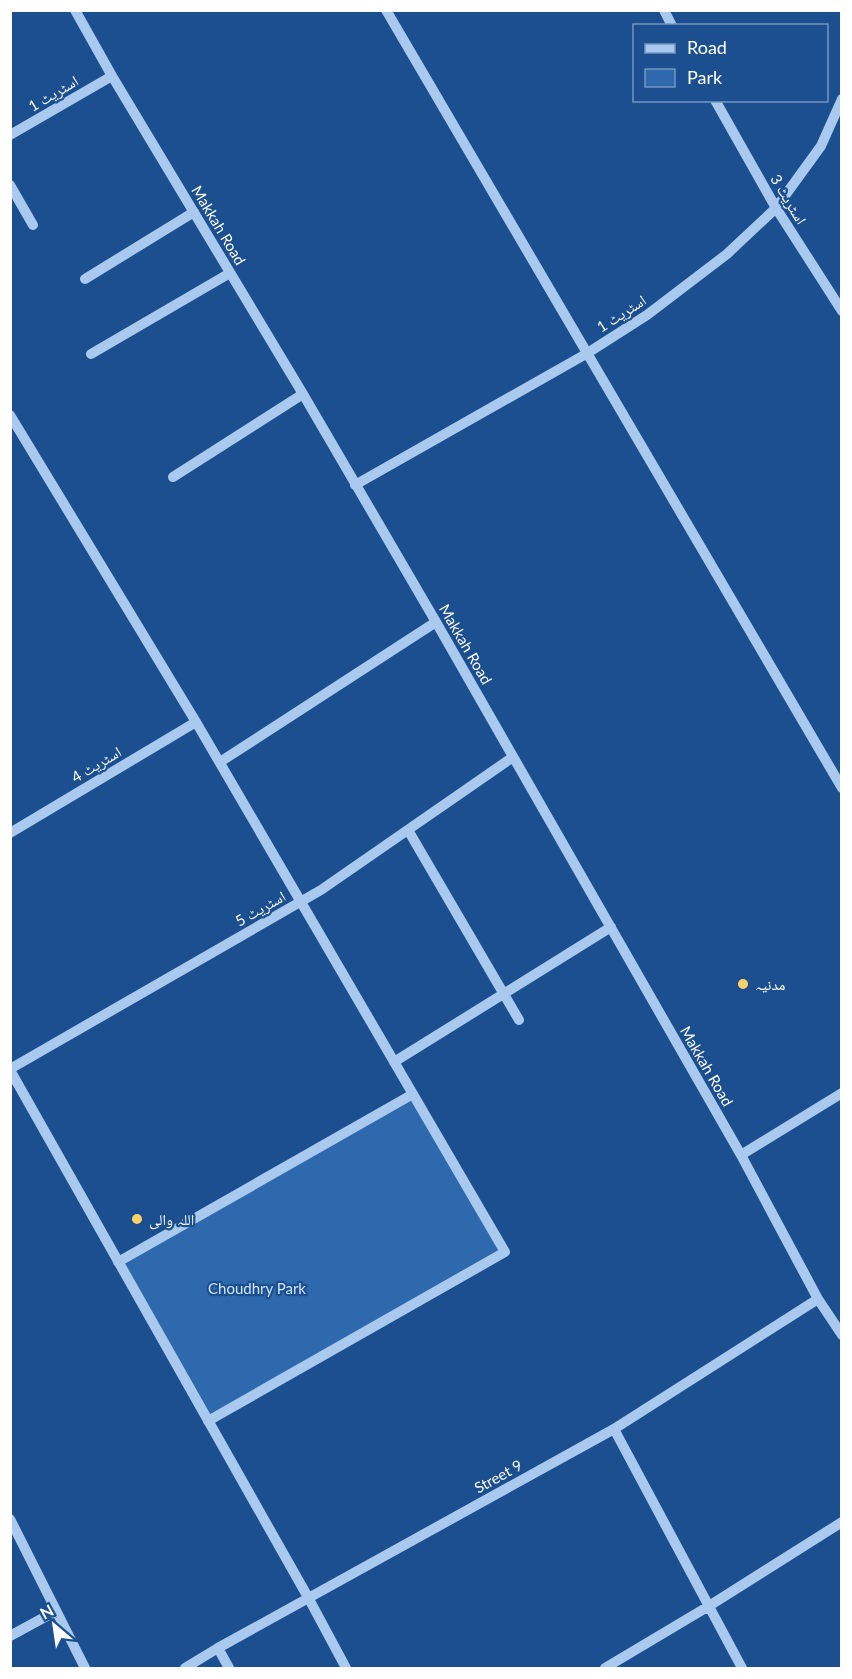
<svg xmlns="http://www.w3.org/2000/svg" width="852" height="1679" font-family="Lato,'Noto Naskh Arabic',sans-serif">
<rect width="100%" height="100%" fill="#1b4f8f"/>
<path fill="#2e69ad" d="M 413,1094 L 505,1252 L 208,1421 L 118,1262 Z"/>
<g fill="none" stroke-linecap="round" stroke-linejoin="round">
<path stroke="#a9c9ee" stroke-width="10" d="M 75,10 L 112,76 L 303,394 L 436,622 L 741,1155 L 818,1299 L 842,1335
M 386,10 L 842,788
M 664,10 L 672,26
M 715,100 L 776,208 L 842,311
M 10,135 L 112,76
M 10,185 L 33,225
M 85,279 L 194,212
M 91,354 L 230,273
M 10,415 L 196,722 L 505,1252 L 208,1421
M 173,477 L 303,394
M 355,485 L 586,354 L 647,315 L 727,254 L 776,208 L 821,146 L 842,99
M 220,762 L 436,622
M 408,830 L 519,1020
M 10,833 L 196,722
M 394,1062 L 611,927
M 10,1069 L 321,890 L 513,757
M 10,1070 L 309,1599 L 346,1668
M 741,1155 L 842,1093
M 118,1262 L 413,1094
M 614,1429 L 742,1668
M 10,1519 L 85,1668
M 10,1636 L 56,1611
M 218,1648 L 229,1668
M 185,1668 L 218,1648 L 614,1429 L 818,1299
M 605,1668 L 709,1606 L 842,1522"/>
</g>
<g fill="#ffd166" stroke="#1b4f8f" stroke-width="2">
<circle cx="743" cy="984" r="6"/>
<circle cx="137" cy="1219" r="6"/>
</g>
<g text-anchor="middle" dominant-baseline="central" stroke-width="4.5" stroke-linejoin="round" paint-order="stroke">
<g font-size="15" fill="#fff" stroke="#1b4f8f">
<text transform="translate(53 93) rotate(-31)">اسٹریٹ 1</text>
<text transform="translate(789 199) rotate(59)">اسٹریٹ 3</text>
<text transform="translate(219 225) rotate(59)">Makkah Road</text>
<text transform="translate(621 313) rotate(-33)">اسٹریٹ 1</text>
<text transform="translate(466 644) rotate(60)">Makkah Road</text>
<text transform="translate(96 764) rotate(-31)">اسٹریٹ 4</text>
<text transform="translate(260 908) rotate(-30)">اسٹریٹ 5</text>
<text transform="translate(707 1066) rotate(60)">Makkah Road</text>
<text transform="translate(498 1476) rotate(-29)">Street 9</text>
</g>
<g font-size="15" fill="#fff" stroke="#1b4f8f" text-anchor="start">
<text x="755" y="984">مدنیہ</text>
<text x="149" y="1219">اللہ والی</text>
</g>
<g font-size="15" fill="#cfe3fa" stroke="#1b4f8f">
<text x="257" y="1288">Choudhry Park</text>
</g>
</g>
<rect width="852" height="1679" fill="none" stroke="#ffffff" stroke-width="24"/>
<rect x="633" y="24" width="195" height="78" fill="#1b4f8f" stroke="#7695bc" stroke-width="1.5"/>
<rect x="645" y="44" width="30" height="9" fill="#a9c9ee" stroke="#7695bc" stroke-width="1.5"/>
<text x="687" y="54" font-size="18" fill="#ffffff">Road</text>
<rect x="645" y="69" width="30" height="18" fill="#2e69ad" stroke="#7695bc" stroke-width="1.5"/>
<text x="687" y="84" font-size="18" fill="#ffffff">Park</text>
<g transform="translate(54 1625) rotate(331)" stroke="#1b4f8f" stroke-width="4.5" paint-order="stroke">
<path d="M0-4.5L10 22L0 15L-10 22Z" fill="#ffffff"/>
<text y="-9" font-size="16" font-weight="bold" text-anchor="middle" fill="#ffffff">N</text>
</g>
</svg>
